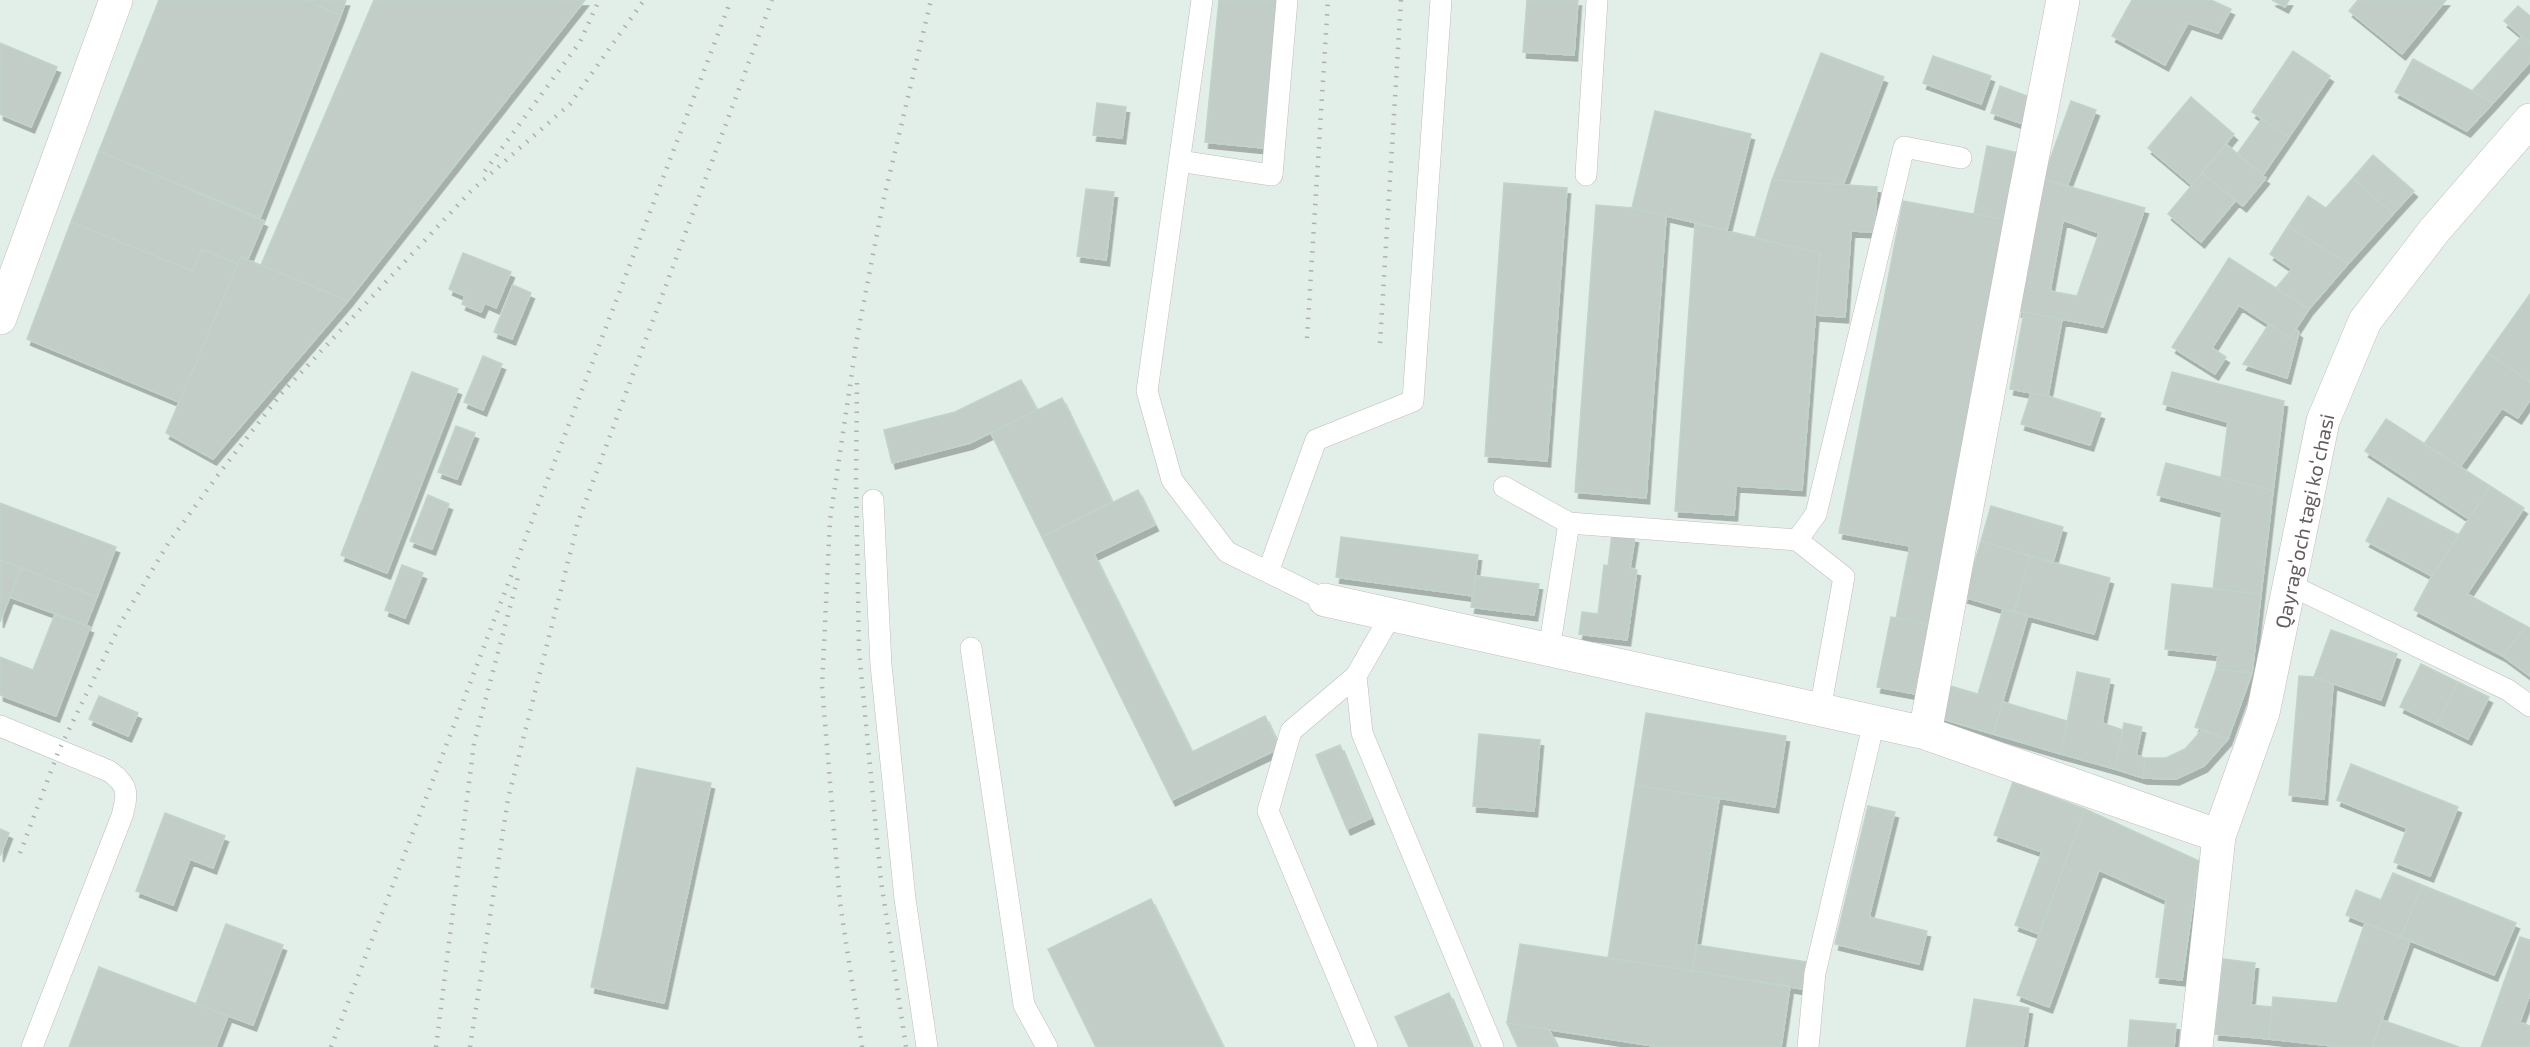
<svg xmlns="http://www.w3.org/2000/svg" width="2530" height="1047" font-family="'Exo 2',sans-serif">
<defs>
<filter id="shadow"><feDropShadow dx="3.5" dy="6" stdDeviation="0" flood-color="#0004"/></filter>
</defs>
<rect width="100%" height="100%" fill="#e2efe9"/>
<path fill="#c1cdc6" stroke="#c0d4c9" stroke-width="1.5" fill-rule="evenodd" filter="url(#shadow)" d="M 159,0 L 304,0 L 341,15 L 260,218 L 99,151 Z
M 304,0 L 346,0 L 341,15 Z
M 374,0 L 585,0 L 348,301 L 261,265 Z
M 1219,0 L 1278,0 L 1263,148 L 1205,142 Z
M 1527,0 L 1578,0 L 1574,55 L 1523,52 Z
M 2132,0 L 2211,0 L 2231,9 L 2218,33 L 2188,23 L 2165,65 L 2112,36 Z
M 2272,0 L 2289,0 L 2285,7 Z
M 2358,0 L 2446,0 L 2402,54 L 2349,11 Z
M 2518,6 L 2530,16 L 2530,43 L 2504,21 Z
M 2522,36 L 2530,43 L 2530,62 L 2493,103 L 2472,91 Z
M 0,43 L 57,67 L 31,127 L 0,114 Z
M 2293,51 L 2330,76 L 2289,137 L 2252,112 Z
M 1821,53 L 1884,77 L 1843,185 L 1772,180 Z
M 1933,56 L 1991,76 L 1981,104 L 1923,83 Z
M 2413,59 L 2472,91 L 2493,103 L 2467,131 L 2395,92 Z
M 2000,86 L 2035,99 L 2026,125 L 1991,113 Z
M 2191,97 L 2234,134 L 2192,185 L 2148,148 Z
M 2071,101 L 2096,110 L 2067,186 L 2043,179 Z
M 1097,103 L 1126,107 L 1122,138 L 1093,135 Z
M 1655,111 L 1751,134 L 1727,230 L 1632,208 Z
M 2262,119 L 2289,137 L 2263,175 L 2237,154 Z
M 2226,144 L 2266,178 L 2243,206 L 2202,173 Z
M 1987,146 L 2019,153 L 2006,220 L 1974,214 Z
M 99,151 L 264,221 L 248,259 L 241,257 L 238,264 L 202,249 L 193,271 L 71,222 Z
M 2373,155 L 2414,191 L 2393,214 L 2353,178 Z
M 2202,173 L 2236,200 L 2201,242 L 2168,214 Z
M 2353,178 L 2393,214 L 2348,264 L 2288,226 L 2308,196 L 2326,208 Z
M 2043,179 L 2145,208 L 2103,327 L 2018,311 ZM 2063,220 L 2099,233 L 2077,296 L 2050,291 Z
M 1772,180 L 1877,187 L 1874,232 L 1851,231 L 1845,317 L 1815,315 L 1820,253 L 1755,238 Z
M 1504,183 L 1567,188 L 1547,461 L 1485,456 Z
M 1086,189 L 1114,192 L 1106,260 L 1077,256 Z
M 1903,201 L 2006,220 L 1929,625 L 1896,618 L 1910,546 L 1839,533 Z
M 1596,205 L 1632,208 L 1666,216 L 1646,498 L 1575,492 Z
M 71,222 L 193,271 L 202,249 L 238,264 L 179,402 L 27,339 Z
M 1695,223 L 1820,253 L 1802,490 L 1736,486 L 1734,515 L 1675,511 Z
M 2288,226 L 2348,264 L 2309,309 L 2276,288 L 2292,269 L 2270,254 Z
M 463,253 L 511,272 L 496,308 L 485,303 L 481,312 L 462,304 L 465,296 L 449,289 Z
M 241,257 L 348,301 L 213,459 L 166,433 Z
M 2229,258 L 2309,309 L 2290,338 L 2239,305 L 2212,348 L 2226,357 L 2215,374 L 2172,347 Z
M 513,285 L 531,293 L 512,339 L 494,332 Z
M 2530,294 L 2530,382 L 2488,353 Z
M 2024,312 L 2062,319 L 2048,396 L 2010,389 Z
M 2269,324 L 2290,338 L 2295,329 L 2299,332 L 2287,378 L 2243,364 Z
M 2488,353 L 2530,382 L 2530,400 L 2518,418 L 2502,408 L 2460,467 L 2424,444 Z
M 483,356 L 502,364 L 483,410 L 464,402 Z
M 412,372 L 458,389 L 387,573 L 341,555 Z
M 2172,372 L 2284,401 L 2273,491 L 2221,477 L 2228,422 L 2163,404 Z
M 1021,380 L 1037,410 L 970,443 L 892,463 L 884,430 L 955,412 Z
M 2031,393 L 2048,396 L 2101,413 L 2090,445 L 2021,424 Z
M 1062,398 L 1112,502 L 1042,537 L 991,433 Z
M 2386,419 L 2490,486 L 2469,519 L 2365,451 Z
M 456,426 L 475,433 L 457,479 L 438,472 Z
M 2166,463 L 2273,491 L 2261,594 L 2213,589 L 2222,512 L 2157,495 Z
M 2490,486 L 2524,508 L 2467,594 L 2526,626 L 2503,656 L 2414,610 L 2432,576 Z
M 1138,490 L 1155,525 L 1094,554 L 1192,752 L 1265,716 L 1280,748 L 1172,800 L 1042,537 Z
M 428,495 L 449,504 L 432,549 L 410,541 Z
M 2388,498 L 2459,535 L 2432,576 L 2366,541 Z
M 0,503 L 116,547 L 97,597 L 0,560 Z
M 1991,506 L 2063,527 L 2053,562 L 1981,541 Z
M 1612,534 L 1635,537 L 1630,568 L 1637,570 L 1627,640 L 1579,634 L 1582,612 L 1598,614 L 1604,565 L 1608,566 Z
M 1341,537 L 1478,555 L 1473,596 L 1336,577 Z
M 1981,541 L 2030,556 L 2014,612 L 1964,597 Z
M 2030,556 L 2110,578 L 2094,634 L 2014,612 Z
M 0,560 L 21,568 L 0,622 Z
M 402,565 L 423,573 L 405,618 L 385,610 Z
M 21,568 L 97,597 L 86,625 L 10,597 Z
M 1476,576 L 1539,584 L 1534,615 L 1471,607 Z
M 2172,584 L 2261,594 L 2252,673 L 2216,669 L 2218,655 L 2165,649 Z
M 2003,609 L 2028,615 L 1993,734 L 1933,716 L 1943,684 L 1978,694 Z
M 55,614 L 90,627 L 56,716 L 0,695 L 0,657 L 33,670 Z
M 1891,617 L 1929,625 L 1915,694 L 1877,687 Z
M 2526,626 L 2530,628 L 2530,676 L 2503,656 Z
M 2331,630 L 2397,654 L 2381,700 L 2314,677 Z
M 2421,664 L 2458,682 L 2437,724 L 2400,707 Z
M 2216,669 L 2252,673 L 2228,739 L 2195,727 Z
M 2077,672 L 2110,679 L 2102,723 L 2123,730 L 2115,769 L 2061,754 Z
M 2299,676 L 2314,677 L 2333,684 L 2324,799 L 2289,795 Z
M 2458,682 L 2489,697 L 2468,739 L 2437,724 Z
M 99,696 L 138,713 L 128,736 L 89,719 Z
M 2003,702 L 2067,721 L 2061,754 L 1993,734 Z
M 1646,713 L 1786,736 L 1775,807 L 1635,785 Z
M 2124,723 L 2142,727 L 2136,755 L 2145,758 L 2143,778 L 2115,769 Z
M 2202,730 L 2228,739 L 2204,766 L 2176,779 L 2143,778 L 2145,758 L 2166,758 L 2185,749 Z
M 1479,734 L 1540,740 L 1534,811 L 1473,806 Z
M 1340,745 L 1371,818 L 1347,829 L 1316,755 Z
M 2351,764 L 2458,807 L 2430,876 L 2394,862 L 2407,828 L 2337,800 Z
M 637,768 L 711,783 L 664,1003 L 591,987 Z
M 2013,782 L 2085,809 L 2039,934 L 2015,925 L 2042,852 L 1994,835 Z
M 1635,785 L 1719,799 L 1692,971 L 1608,958 Z
M 1868,806 L 1895,812 L 1869,917 L 1927,931 L 1919,964 L 1835,944 Z
M 2085,809 L 2199,861 L 2182,980 L 2156,977 L 2166,900 L 2099,870 L 2049,1007 L 2017,995 Z
M 165,813 L 225,836 L 213,868 L 190,859 L 173,905 L 136,891 Z
M 0,829 L 9,833 L 0,856 Z
M 2393,873 L 2422,885 L 2401,937 L 2346,915 L 2356,890 L 2381,900 Z
M 2422,885 L 2516,923 L 2494,975 L 2401,937 Z
M 1151,899 L 1223,1047 L 1096,1047 L 1048,949 Z
M 2365,923 L 2410,941 L 2372,1047 L 2342,1047 L 2269,1039 L 2273,997 L 2337,1003 Z
M 226,924 L 283,945 L 253,1025 L 196,1004 Z
M 2520,937 L 2530,940 L 2530,994 L 2520,1022 L 2530,1026 L 2530,1047 L 2481,1047 Z
M 1520,944 L 1790,986 L 1781,1047 L 1660,1047 L 1507,1023 Z
M 1697,945 L 1806,962 L 1802,989 L 1692,971 Z
M 2223,959 L 2255,963 L 2251,1005 L 2272,1007 L 2269,1039 L 2215,1034 Z
M 99,967 L 228,1016 L 216,1047 L 69,1047 Z
M 1449,993 L 1472,1047 L 1409,1047 L 1395,1017 Z
M 1974,999 L 2029,1008 L 2023,1047 L 1966,1047 Z
M 2130,1020 L 2176,1024 L 2174,1047 L 2128,1047 Z
M 2382,1020 L 2459,1047 L 2372,1047 Z
M 1507,1023 L 1549,1029 L 1557,1047 L 1518,1047 Z"/>
<g fill="none" stroke-linecap="round" stroke-linejoin="round">
<g stroke="#c3babf" stroke-width="22">
<path id="service" d="M 1202,0 L 1147,391 L 1172,480 L 1227,552 L 1325,600
M 1179,161 L 1272,175 L 1287,0
M 1586,175 L 1597,0
M 1504,487 L 1569,523
M 873,500 L 881,665 L 905,899 L 927,1047
M 1797,540 L 1844,577 L 1820,710
M 1268,572 L 1316,440 L 1413,401 L 1441,0
M 2290,585 L 2508,690 L 2530,706
M 1391,615 L 1356,676 L 1362,733 L 1493,1047
M 971,648 L 1024,1005 L 1047,1047
M 1549,650 L 1569,523 L 1797,540 L 1816,514 L 1904,147 L 1961,158
M 1356,676 L 1291,731 L 1268,811 L 1367,1047
M 0,726 L 109,771 C 129,785 128,794 122,816 L 32,1047
M 1808,1047 L 1815,973 L 1874,722"/>
</g>
<g stroke="#c3babf" stroke-width="34">
<path id="minor" d="M 0,318 L 116,0
M 1325,600 L 1925,733 L 2219,836
M 1925,733 L 2024,200 L 2063,0
M 2196,1047 L 2219,836 L 2263,713 L 2323,421 L 2365,321 L 2434,231 L 2530,120"/>
</g>
<use href="#service" stroke="#fff" stroke-width="21"/>
<use href="#minor" stroke="#fff" stroke-width="33"/>
<path stroke="#b0aeaf" stroke-width="4.5" stroke-dasharray="1.5 8" stroke-linecap="butt" d="M 485,171 L 580,42 L 599,0
M 1307,338 L 1328,0
M 1380,343 L 1401,0
M 857,383 L 856,478 L 859,651 L 881,881 L 906,1047
M 20,853 L 59,750 L 123,619 L 169,542 L 218,475 L 281,394 L 471,191 L 570,104 L 644,0
M 331,1047 L 731,0
M 436,1047 L 474,743 L 518,577
M 470,1047 L 508,799 L 578,522 L 772,0
M 862,1047 L 840,903 L 822,686 L 830,520 L 858,332 L 884,198 L 931,0"/>
</g>
<g text-anchor="middle" dominant-baseline="central" stroke-width="6" stroke-linejoin="round" paint-order="stroke">
<g font-size="20" fill="#655b61" stroke="#fff">
<text transform="translate(2304 521) rotate(-78)">Qayragʻoch tagi koʻchasi</text>
</g>
</g>
</svg>
